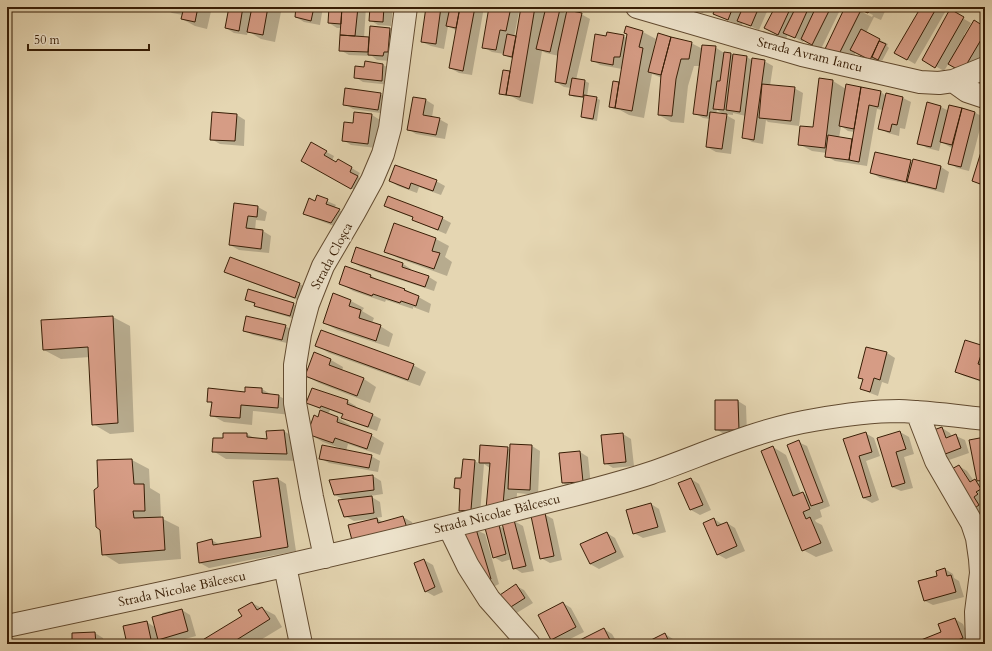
<svg xmlns="http://www.w3.org/2000/svg" width="992" height="651" font-family="Cardo,serif">
<rect width="100%" height="100%" fill="#e5d6b2"/>
<filter id="stains"><feTurbulence type="fractalNoise" baseFrequency=".005" numOctaves="4"/><feColorMatrix values="0 0 0 0 .2 0 0 0 0 .09 0 0 0 0 .02 0 0 0 .5 -.17"/></filter>
<radialGradient id="worn" r=".72"><stop offset=".6" stop-color="#630" stop-opacity="0"/><stop offset="1" stop-color="#630" stop-opacity=".3"/></radialGradient>
<path fill="#0003" fill-rule="evenodd" d="M 161,7 L 212,7 L 207,29 L 195,26 L 182,19 L 183,15 L 172,13 Z
M 230,7 L 282,7 L 275,42 L 261,39 L 248,31 L 247,35 L 234,33 L 226,28 Z
M 297,7 L 323,7 L 320,25 L 304,22 L 296,17 Z
M 330,7 L 366,7 L 364,38 L 370,38 L 390,29 L 398,33 L 391,61 L 377,60 L 372,56 L 349,55 L 340,50 L 342,28 L 337,28 L 329,23 Z
M 371,7 L 393,7 L 391,26 L 378,25 L 370,20 Z
M 427,7 L 484,7 L 472,75 L 459,73 L 450,68 L 457,31 L 448,26 L 444,49 L 431,46 L 422,42 Z
M 490,7 L 520,7 L 514,37 L 517,38 L 522,7 L 543,7 L 547,9 L 548,7 L 560,10 L 567,14 L 581,14 L 590,19 L 576,80 L 585,81 L 589,83 L 587,97 L 596,98 L 600,100 L 597,121 L 586,119 L 582,117 L 585,98 L 574,97 L 570,95 L 571,88 L 564,87 L 556,82 L 559,56 L 546,53 L 542,51 L 533,104 L 520,101 L 511,96 L 504,95 L 500,93 L 509,72 L 511,73 L 513,58 L 508,57 L 504,54 L 492,52 L 483,47 Z
M 689,7 L 705,7 L 703,13 Z
M 717,7 L 769,7 L 759,30 L 743,23 L 741,26 L 727,20 L 714,13 Z
M 776,7 L 834,7 L 840,10 L 821,49 L 804,40 L 803,42 L 788,34 L 786,39 L 774,33 Z
M 847,7 L 887,7 L 881,20 L 874,17 L 866,33 L 888,44 L 887,46 L 889,48 L 882,61 L 881,60 L 879,64 L 856,52 L 851,62 L 838,56 ZM 860,9 L 873,15 L 872,17 L 860,11 Z
M 922,7 L 948,7 L 915,64 L 896,53 Z
M 950,11 L 971,23 L 964,35 L 966,36 L 985,28 L 985,51 L 970,76 L 949,63 L 944,71 L 923,59 Z
M 626,27 L 643,32 L 656,39 L 654,46 L 656,47 L 691,43 L 703,49 L 715,47 L 724,53 L 747,57 L 753,61 L 764,61 L 773,66 L 770,86 L 794,88 L 803,93 L 799,126 L 768,122 L 766,120 L 763,144 L 752,142 L 744,137 L 746,116 L 733,113 L 733,115 L 724,114 L 735,120 L 731,154 L 716,152 L 707,147 L 710,119 L 703,118 L 694,113 L 700,66 L 694,66 L 688,86 L 684,123 L 671,122 L 659,115 L 662,78 L 652,74 L 644,118 L 629,115 L 620,110 L 614,109 L 610,107 L 619,83 L 620,83 L 622,69 L 600,65 L 592,60 L 607,37 L 623,36 L 627,38 ZM 717,110 L 725,115 L 716,114 Z
M 383,65 L 391,69 L 390,85 L 363,82 L 355,77 L 365,68 Z
M 833,81 L 846,89 L 847,85 L 881,92 L 886,96 L 903,98 L 911,102 L 905,129 L 900,128 L 899,136 L 888,133 L 879,128 L 883,110 L 877,109 L 867,166 L 835,161 L 826,156 L 827,153 L 812,151 L 799,144 L 814,129 ZM 841,126 L 848,131 L 854,132 L 853,140 L 839,138 Z
M 380,94 L 389,99 L 387,114 L 353,109 L 344,104 Z
M 426,100 L 434,105 L 432,117 L 439,119 L 448,124 L 445,139 L 416,134 L 408,129 Z
M 950,106 L 974,112 L 983,117 L 969,171 L 957,168 L 949,163 L 952,148 L 941,142 L 939,151 L 927,148 L 919,143 L 941,107 L 949,111 Z
M 237,115 L 245,120 L 244,146 L 220,144 L 211,139 Z
M 372,115 L 380,120 L 376,148 L 351,145 L 343,140 L 354,124 Z
M 312,144 L 334,156 L 332,161 L 337,163 L 338,160 L 360,173 L 358,177 L 366,182 L 360,193 L 302,161 Z
M 914,160 L 941,167 L 949,172 L 944,193 L 914,185 L 880,178 L 872,173 L 910,161 L 913,163 Z
M 390,181 L 436,181 L 445,186 L 441,195 L 419,187 L 417,193 L 398,186 Z
M 318,197 L 336,205 L 334,208 L 347,214 L 339,228 L 313,218 L 304,213 L 316,202 Z
M 235,204 L 258,207 L 267,212 L 265,221 L 256,220 L 255,230 L 263,231 L 271,236 L 269,253 L 239,250 L 230,245 Z
M 385,206 L 442,218 L 451,223 L 446,234 L 422,224 L 414,218 L 393,210 Z
M 395,224 L 436,239 L 449,246 L 445,257 L 452,262 L 447,276 L 398,258 L 385,251 Z
M 357,249 L 403,264 L 411,269 L 410,271 L 429,277 L 437,282 L 434,291 L 361,267 L 352,262 Z
M 230,259 L 300,284 L 308,289 L 303,302 L 234,276 L 226,271 Z
M 370,275 L 380,281 L 404,289 L 431,304 L 429,313 L 413,307 L 413,309 L 386,300 L 385,302 L 353,291 L 340,283 Z
M 333,295 L 351,301 L 364,308 L 362,311 L 374,318 L 372,323 L 380,326 L 393,334 L 389,347 L 337,330 L 324,323 Z
M 246,299 L 293,304 L 302,309 L 299,320 L 264,310 Z
M 113,317 L 130,326 L 134,432 L 110,434 L 93,424 L 90,357 L 61,359 L 44,350 L 42,321 Z
M 285,326 L 294,331 L 291,344 L 253,335 L 244,331 Z
M 317,346 L 413,365 L 426,372 L 420,386 L 329,353 Z
M 983,347 L 985,348 L 985,383 L 964,376 L 956,372 Z
M 887,353 L 895,358 L 888,384 L 882,382 L 878,396 L 870,393 L 861,388 L 864,379 L 859,377 Z
M 331,360 L 343,367 L 342,371 L 364,379 L 376,387 L 370,403 L 319,383 L 306,376 Z
M 262,389 L 272,395 L 279,396 L 292,403 L 291,415 L 253,411 L 252,425 L 224,422 L 211,415 L 213,404 L 208,401 Z
M 347,401 L 356,406 L 355,408 L 373,415 L 381,419 L 377,431 L 351,422 L 342,417 L 343,415 L 330,410 L 328,414 L 338,418 L 350,425 L 350,428 L 371,435 L 384,443 L 380,455 L 348,444 L 346,451 L 371,456 L 380,461 L 378,472 L 329,463 L 320,458 L 342,450 L 343,449 L 323,442 L 311,435 L 322,410 L 308,403 Z
M 716,401 L 738,401 L 746,406 L 747,434 L 724,434 L 716,429 Z
M 942,428 L 950,433 L 952,437 L 956,436 L 965,440 L 969,453 L 949,460 L 941,455 Z
M 284,431 L 296,439 L 300,461 L 226,459 L 213,451 L 224,439 L 247,434 L 256,439 L 268,440 Z
M 900,432 L 909,437 L 914,454 L 904,457 L 913,488 L 901,491 L 892,487 L 878,438 Z
M 865,433 L 874,438 L 880,456 L 866,461 L 879,500 L 872,503 L 863,498 L 845,440 Z
M 623,434 L 631,439 L 634,466 L 613,468 L 605,463 Z
M 985,438 L 985,485 L 981,482 L 985,488 L 985,496 L 984,497 L 985,500 L 981,502 L 985,508 L 985,511 L 981,514 L 973,509 L 959,466 L 967,471 L 974,481 L 979,483 L 970,441 Z
M 798,442 L 807,446 L 830,506 L 820,510 L 822,517 L 815,520 L 816,522 L 822,525 L 833,551 L 816,557 L 803,550 L 773,447 L 786,455 L 801,494 L 803,493 L 808,496 Z
M 481,446 L 507,448 L 511,450 L 532,446 L 540,451 L 538,495 L 517,493 L 516,512 L 500,515 L 490,468 L 484,464 L 480,514 L 468,515 L 460,510 L 461,491 L 455,487 L 462,479 L 464,460 L 475,461 L 480,464 Z
M 580,452 L 588,457 L 591,486 L 571,488 L 563,483 ZM 588,480 L 588,482 L 569,484 L 569,482 Z
M 132,460 L 149,469 L 150,488 L 160,494 L 161,518 L 179,527 L 181,559 L 119,564 L 103,554 Z
M 373,476 L 381,481 L 383,494 L 370,496 L 380,502 L 382,517 L 376,518 L 383,522 L 403,517 L 412,522 L 415,533 L 362,549 L 371,519 L 354,521 L 345,516 L 344,500 L 335,495 Z
M 278,479 L 286,484 L 296,551 L 209,568 L 200,563 L 212,540 L 220,545 L 262,538 Z
M 691,479 L 699,484 L 711,510 L 700,515 L 691,510 L 679,484 Z
M 651,504 L 659,509 L 666,532 L 643,538 L 634,533 Z
M 544,514 L 553,519 L 562,560 L 550,563 L 541,558 Z
M 714,519 L 722,524 L 727,523 L 735,528 L 745,551 L 726,559 L 717,554 Z
M 514,521 L 523,526 L 534,571 L 522,573 L 514,568 L 512,559 L 502,562 L 494,557 L 499,526 L 505,529 Z
M 476,530 L 485,534 L 499,584 L 493,587 L 485,583 Z
M 607,533 L 615,538 L 624,557 L 599,569 L 590,564 Z
M 424,560 L 433,565 L 443,592 L 434,596 L 425,591 Z
M 945,569 L 953,574 L 954,578 L 959,581 L 964,597 L 933,605 L 925,601 L 938,576 Z
M 516,586 L 524,590 L 533,603 L 515,614 L 507,609 Z
M 252,603 L 275,615 L 282,627 L 254,644 L 198,644 L 243,616 Z
M 563,603 L 571,608 L 584,632 L 560,644 L 552,639 Z
M 182,610 L 190,615 L 196,636 L 167,644 L 164,644 L 158,640 L 159,644 L 128,644 L 147,622 L 156,628 L 163,616 L 162,613 L 170,611 L 173,613 Z
M 955,619 L 963,624 L 971,643 L 912,644 L 942,632 Z
M 604,629 L 612,634 L 618,644 L 581,644 Z
M 95,633 L 103,638 L 104,644 L 73,644 Z
M 665,634 L 673,639 L 676,644 L 645,644 Z"/>
<path fill="#d69c85" stroke="#371d05" d="M 184,7 L 198,7 L 195,22 L 181,19 Z
M 229,7 L 243,7 L 239,31 L 225,28 Z
M 252,7 L 268,7 L 263,35 L 247,32 Z
M 296,7 L 314,7 L 311,21 L 295,17 Z
M 329,7 L 342,7 L 341,24 L 328,23 Z
M 342,7 L 358,7 L 355,36 L 340,35 Z
M 370,7 L 384,7 L 383,22 L 369,21 Z
M 426,7 L 441,7 L 436,44 L 421,42 Z
M 450,7 L 460,7 L 456,28 L 446,26 Z
M 460,7 L 475,7 L 463,71 L 449,68 Z
M 489,7 L 511,7 L 506,31 L 500,30 L 496,50 L 482,48 Z
M 521,7 L 535,7 L 520,97 L 506,95 Z
M 546,7 L 560,9 L 550,52 L 536,49 Z
M 716,7 L 733,7 L 728,20 L 713,14 Z
M 743,7 L 759,7 L 751,26 L 737,21 Z
M 775,7 L 791,7 L 778,35 L 764,28 Z
M 796,7 L 809,7 L 795,38 L 783,33 Z
M 816,7 L 831,7 L 812,45 L 801,39 Z
M 845,7 L 871,7 L 868,13 L 861,10 L 838,56 L 825,49 Z
M 921,7 L 937,7 L 907,60 L 894,53 Z
M 950,9 L 964,17 L 935,68 L 922,60 Z
M 567,10 L 582,13 L 566,84 L 555,82 L 558,51 Z
M 974,20 L 985,27 L 985,33 L 962,72 L 948,64 Z
M 370,26 L 390,28 L 388,52 L 384,52 L 383,56 L 368,55 Z
M 626,26 L 643,31 L 639,47 L 643,48 L 632,111 L 615,108 L 627,34 L 624,33 Z
M 861,29 L 880,39 L 870,60 L 850,50 Z
M 607,32 L 624,35 L 620,57 L 614,57 L 613,65 L 591,61 L 595,34 L 606,36 Z
M 658,33 L 671,37 L 661,75 L 648,72 Z
M 507,34 L 516,36 L 512,57 L 503,55 Z
M 340,35 L 369,37 L 368,52 L 339,51 Z
M 671,37 L 692,42 L 689,59 L 681,59 L 676,79 L 672,116 L 658,115 L 661,75 Z
M 879,41 L 886,44 L 878,60 L 872,57 Z
M 702,45 L 716,46 L 707,116 L 693,114 Z
M 724,52 L 731,53 L 724,110 L 713,109 L 717,81 L 720,81 Z
M 733,54 L 747,56 L 740,112 L 726,110 Z
M 752,58 L 765,60 L 754,140 L 742,138 Z
M 365,61 L 383,64 L 382,81 L 354,78 L 355,66 L 364,67 Z
M 503,70 L 510,71 L 506,95 L 499,94 Z
M 572,78 L 585,80 L 583,97 L 569,95 Z
M 819,78 L 833,80 L 825,148 L 798,145 L 800,126 L 813,127 Z
M 613,81 L 619,82 L 615,108 L 609,107 Z
M 762,84 L 795,87 L 791,121 L 759,118 Z
M 846,84 L 861,87 L 854,129 L 839,126 Z
M 861,87 L 881,91 L 878,107 L 869,105 L 859,162 L 849,160 Z
M 345,88 L 381,93 L 378,110 L 343,105 Z
M 886,93 L 903,97 L 897,125 L 892,124 L 890,132 L 878,129 Z
M 584,95 L 597,97 L 593,119 L 581,117 Z
M 413,97 L 426,99 L 423,115 L 440,118 L 436,135 L 407,130 Z
M 927,102 L 941,106 L 931,147 L 917,144 Z
M 949,105 L 962,108 L 952,145 L 940,142 Z
M 962,108 L 975,112 L 961,167 L 948,164 Z
M 212,112 L 237,114 L 235,141 L 210,140 Z
M 354,112 L 372,114 L 368,144 L 342,141 L 344,122 L 353,123 Z
M 710,112 L 727,114 L 722,149 L 706,147 Z
M 828,135 L 852,139 L 849,160 L 825,157 Z
M 985,139 L 985,192 L 981,191 L 983,185 L 972,181 Z
M 311,142 L 327,151 L 324,155 L 336,162 L 338,159 L 352,167 L 350,172 L 358,176 L 351,189 L 301,161 Z
M 875,152 L 911,160 L 906,182 L 870,173 Z
M 913,159 L 941,166 L 936,189 L 907,182 Z
M 395,165 L 437,180 L 433,191 L 411,183 L 409,189 L 389,181 Z
M 317,195 L 328,199 L 326,204 L 340,209 L 331,223 L 303,214 L 309,198 L 315,201 Z
M 388,196 L 443,217 L 438,230 L 412,220 L 413,217 L 384,206 Z
M 234,203 L 258,206 L 257,217 L 248,216 L 246,228 L 263,230 L 261,249 L 229,245 Z
M 394,223 L 436,238 L 432,251 L 440,253 L 434,269 L 384,252 Z
M 356,247 L 403,263 L 402,267 L 429,276 L 425,287 L 351,262 Z
M 230,257 L 300,283 L 295,298 L 224,272 Z
M 345,266 L 371,275 L 370,277 L 405,289 L 404,290 L 419,296 L 416,306 L 401,301 L 400,303 L 373,294 L 372,296 L 339,284 Z
M 248,289 L 294,303 L 290,316 L 254,306 L 255,303 L 245,300 Z
M 333,293 L 351,300 L 349,306 L 361,310 L 359,318 L 381,325 L 376,341 L 323,323 Z
M 113,316 L 118,423 L 92,425 L 88,347 L 43,350 L 41,320 Z
M 246,316 L 286,325 L 282,340 L 243,331 Z
M 321,330 L 414,364 L 408,380 L 315,346 Z
M 965,340 L 984,346 L 978,364 L 985,366 L 985,382 L 955,372 Z
M 866,347 L 887,352 L 880,380 L 874,378 L 870,392 L 860,389 L 863,379 L 858,378 Z
M 314,352 L 331,359 L 329,365 L 364,378 L 357,396 L 305,376 Z
M 245,387 L 262,388 L 262,393 L 279,395 L 278,408 L 241,405 L 240,418 L 210,416 L 212,402 L 207,402 L 208,388 L 245,392 Z
M 312,388 L 348,400 L 347,404 L 373,414 L 368,427 L 341,418 L 343,414 L 321,406 L 320,408 L 306,403 Z
M 715,400 L 738,400 L 739,430 L 715,430 Z
M 320,410 L 338,417 L 337,422 L 372,434 L 367,449 L 335,438 L 333,443 L 310,435 L 311,430 L 309,429 L 314,415 L 318,417 Z
M 942,427 L 946,438 L 956,434 L 961,448 L 940,456 L 931,431 Z
M 284,430 L 287,454 L 212,452 L 213,438 L 223,438 L 223,433 L 247,433 L 247,437 L 267,439 L 266,431 Z
M 900,431 L 906,449 L 896,452 L 905,483 L 892,487 L 877,438 Z
M 866,432 L 872,452 L 859,456 L 871,496 L 863,498 L 843,439 Z
M 623,433 L 626,462 L 604,464 L 601,435 Z
M 985,437 L 985,480 L 977,481 L 969,440 Z
M 799,440 L 823,502 L 811,506 L 787,445 Z
M 510,444 L 532,445 L 530,490 L 508,489 Z
M 322,445 L 372,455 L 369,468 L 319,459 Z
M 480,445 L 508,447 L 503,505 L 486,509 L 490,463 L 479,463 Z
M 773,446 L 793,496 L 803,492 L 810,509 L 803,512 L 806,519 L 810,517 L 821,543 L 802,551 L 761,451 Z
M 580,451 L 583,482 L 562,483 L 559,453 Z
M 132,459 L 134,484 L 144,484 L 145,511 L 133,511 L 134,518 L 163,517 L 165,550 L 102,555 L 100,530 L 96,527 L 94,490 L 98,487 L 97,460 Z
M 463,459 L 475,460 L 471,510 L 459,511 L 460,489 L 454,488 L 455,478 L 461,478 Z
M 959,465 L 970,482 L 975,479 L 981,489 L 976,492 L 978,494 L 974,497 L 979,505 L 972,510 L 948,471 Z
M 373,475 L 374,490 L 334,495 L 329,480 Z
M 278,478 L 288,547 L 199,563 L 197,543 L 212,539 L 213,545 L 261,537 L 253,481 Z
M 691,478 L 703,505 L 690,510 L 678,483 Z
M 372,496 L 374,513 L 344,517 L 338,500 Z
M 651,503 L 658,527 L 633,534 L 626,510 Z
M 545,513 L 554,556 L 540,559 L 531,516 Z
M 403,516 L 407,528 L 353,544 L 348,525 L 377,518 L 378,523 Z
M 714,518 L 717,526 L 727,522 L 737,546 L 717,555 L 703,523 Z
M 514,520 L 526,566 L 513,569 L 502,523 Z
M 499,525 L 506,554 L 493,558 L 485,528 Z
M 476,529 L 491,579 L 484,583 L 462,533 Z
M 607,532 L 616,552 L 590,564 L 580,544 Z
M 424,559 L 435,587 L 425,592 L 414,563 Z
M 945,568 L 947,576 L 951,575 L 956,592 L 924,601 L 918,581 L 937,576 L 936,571 Z
M 516,584 L 525,598 L 506,610 L 497,597 Z
M 252,602 L 257,610 L 262,607 L 270,619 L 230,644 L 196,644 L 242,616 L 238,610 Z
M 563,602 L 576,627 L 551,640 L 538,615 Z
M 182,609 L 188,631 L 158,640 L 152,617 Z
M 955,618 L 963,638 L 948,644 L 911,644 L 941,632 L 938,624 Z
M 147,621 L 152,644 L 127,644 L 123,626 Z
M 604,628 L 612,644 L 580,644 L 578,641 Z
M 95,632 L 96,644 L 72,644 L 72,633 Z
M 665,633 L 670,644 L 643,644 Z"/>
<g fill="none" stroke-linecap="round" stroke-linejoin="round">
<g stroke="#624b30" stroke-width="24">
<path id="minor" d="M 637,7 L 802,55 L 920,82 L 939,83 L 953,81 L 985,68
M 953,81 L 967,91 L 985,97
M 917,412 L 936,461 L 972,523 L 977,538 L 980,559 L 981,573 L 976,612 L 977,644
M 449,527 L 468,566 L 489,599 L 529,644
M 325,557 L 312,497 L 295,403 L 295,365 L 300,334 L 308,304 L 323,266 L 354,213 L 372,180 L 383,154 L 390,128 L 406,7
M 285,566 L 301,644
M 7,626 C 177,590 347,554 514,510 C 560,498 606,488 651,473 C 705,454 758,429 814,420 C 842,415 871,411 899,411 C 928,412 957,416 985,419"/>
</g>
<use href="#minor" stroke="#eee4cd" stroke-width="22"/>
</g>
<g text-anchor="middle" dominant-baseline="central" stroke-width="3.5" stroke-linejoin="round" paint-order="stroke">
<g font-size="13" fill="#371d05" stroke="#eee4cd">
<text transform="translate(810 55) rotate(14)">Strada Avram Iancu</text>
<text transform="translate(332 256) rotate(-62)">Strada Cloșca</text>
<text transform="translate(497 514) rotate(-14)">Strada Nicolae Bălcescu</text>
<text transform="translate(182 589) rotate(-12)">Strada Nicolae Bălcescu</text>
</g>
</g>
<rect width="992" height="651" fill="none" stroke="#e5d6b2" stroke-width="24"/>
<rect x="8" y="8" width="976" height="635" fill="none" stroke="#371d05" stroke-width="2"/>
<rect x="12" y="12" width="968" height="627" fill="none" stroke="#371d05"/>
<path d="M28 44v6h121v-6" fill="none" stroke="#371d05" stroke-width="2"/>
<text x="34" y="44" font-size="12" fill="#371d05" stroke="#eee4cd" stroke-width="3" paint-order="stroke">50 m</text>
<rect width="100%" height="100%" filter="url(#stains)"/>
<rect width="100%" height="100%" fill="url(#worn)"/>
</svg>
